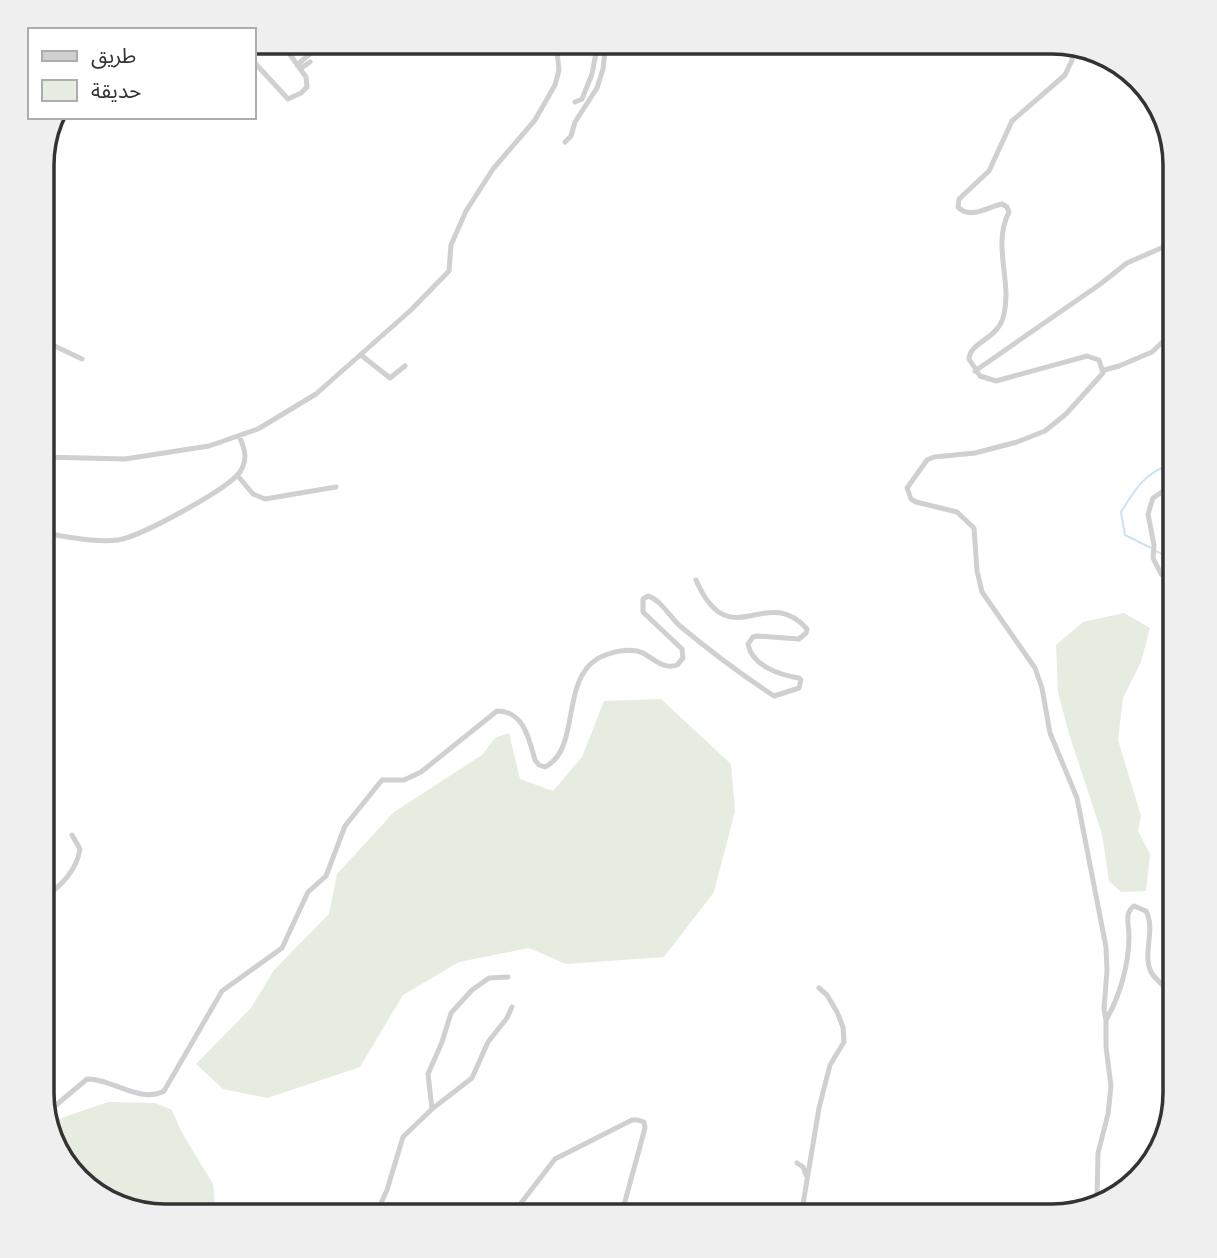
<svg xmlns="http://www.w3.org/2000/svg" width="1217" height="1258" font-family="Lato,'Noto Sans Arabic',sans-serif">
<rect width="100%" height="100%" fill="#fff"/>
<path fill="#e6ecdf" d="M 1124,613 L 1150,628 L 1141,662 L 1123,698 L 1118,740 L 1141,816 L 1138,831 L 1150,854 L 1146,891 L 1121,892 L 1109,881 L 1102,834 L 1069,734 L 1058,692 L 1056,645 L 1083,622 Z
M 661,699 L 731,764 L 735,811 L 714,892 L 664,957 L 566,964 L 529,948 L 459,962 L 403,995 L 360,1067 L 267,1098 L 223,1089 L 196,1064 L 251,1008 L 274,970 L 329,914 L 337,874 L 394,812 L 482,755 L 495,738 L 509,733 L 520,779 L 553,791 L 582,757 L 604,701 Z
M 108,1102 L 155,1103 L 172,1110 L 181,1131 L 213,1184 L 215,1207 L 158,1214 L 111,1203 L 72,1174 L 53,1121 Z"/>
<g fill="none" stroke-linecap="round" stroke-linejoin="round">
<path stroke="#cfe2ee" stroke-width="2" d="M 1151,548 L 1125,535 L 1121,512 C 1137,486 1145,473 1175,462
M 1156,551 L 1175,561"/>
<path stroke="#d0d0d0" stroke-width="5" d="M 1072,45 L 1072,60 L 1065,75 L 1012,121 L 989,171 L 959,199 L 958,207 C 970,220 987,207 1002,204 L 1007,207 L 1009,212 C 992,245 1012,280 1004,314 C 999,340 970,341 969,359 L 980,376 L 996,381 L 1087,356 L 1099,360 L 1103,373 L 1066,414 L 1045,431 L 1017,442 L 975,453 L 934,457 L 927,460 L 907,488 L 911,499 L 916,502 L 957,512 L 974,528 L 977,571 L 982,592 L 1035,668 L 1042,688 L 1050,733 L 1077,798 L 1106,947 L 1107,970 L 1104,1009 L 1106,1020 L 1106,1047 L 1111,1086 L 1108,1114 L 1098,1153 L 1097,1199
M 254,62 L 288,99 L 301,93 L 307,87 L 306,77 L 281,42
M 297,65 L 312,52
M 300,69 L 310,62
M 575,102 L 582,99 L 592,74 L 598,42
M 565,142 L 571,136 L 575,122 L 597,88 L 603,69 L 606,42
M 42,340 L 82,359
M 361,355 L 390,378 L 405,366
M 1104,370 L 1119,366 L 1152,352 L 1175,330
M 975,371 L 1099,285 L 1127,263 L 1175,242
M 42,457 L 125,459 L 209,446 L 258,429 L 316,394 L 411,310 L 449,271 L 451,245 L 466,211 L 493,169 L 535,120 L 555,85 L 559,70 L 556,42
M 237,475 L 253,494 L 265,499 L 336,487
M 1175,483 L 1153,498 L 1148,514 L 1154,545 L 1153,558 L 1161,574 L 1175,587
M 42,533 C 66,536 94,543 118,540 C 140,537 228,489 240,472 C 248,459 245,449 239,436
M 42,898 C 60,888 77,870 80,849 L 72,835
M 1106,1020 C 1120,996 1129,964 1129,936 C 1129,925 1124,913 1134,906 L 1146,911 C 1156,930 1142,953 1151,972 C 1156,981 1167,988 1175,996
M 432,1109 L 472,1078 L 488,1042 L 507,1018 L 512,1007
M 49,1111 L 87,1079 C 111,1078 140,1104 164,1091 L 222,991 L 282,948 L 308,892 L 326,876 L 345,826 L 382,780 L 404,780 L 421,772 L 497,711 C 524,711 529,739 535,760 L 539,765 L 545,767 C 581,749 560,682 597,659 C 609,652 630,647 643,653 C 654,659 664,670 677,665 L 683,658 L 682,649 L 643,612 L 643,599 L 648,596 C 661,600 670,617 680,626 C 710,651 742,675 774,696 L 799,688 L 801,680 L 799,678 C 780,675 752,666 748,644 L 753,637 L 757,636 L 799,639 L 806,633 L 807,629 C 765,582 730,658 696,580
M 797,1163 L 803,1167 L 806,1175
M 375,1216 L 387,1190 L 403,1137 L 432,1109 L 428,1074 L 442,1042 L 451,1013 L 472,990 L 489,978 L 508,977
M 511,1216 L 555,1159 L 632,1120 L 638,1120 L 644,1122 L 645,1128 L 621,1216
M 801,1216 L 819,1108 L 830,1065 L 844,1042 L 843,1027 L 837,1012 L 827,995 L 819,988"/>
</g>
<path d="M0 0H1217V1258H0ZM165 54H1052A111 111 0 0 1 1163 165V1093A111 111 0 0 1 1052 1204H165A111 111 0 0 1 54 1093V165A111 111 0 0 1 165 54Z" fill="#efefef" fill-rule="evenodd"/>
<path fill="none" stroke="#333" stroke-width="3.5" d="M165 54H1052A111 111 0 0 1 1163 165V1093A111 111 0 0 1 1052 1204H165A111 111 0 0 1 54 1093V165A111 111 0 0 1 165 54Z"/>
<rect x="28" y="28" width="228" height="91" fill="#ffffff" stroke="#adadad" stroke-width="2"/>
<rect x="42" y="51" width="35" height="10" fill="#d0d0d0" stroke="#adadad" stroke-width="2"/>
<text x="91" y="63" font-size="21" fill="#333333">طريق</text>
<rect x="42" y="80" width="35" height="21" fill="#e6ecdf" stroke="#adadad" stroke-width="2"/>
<text x="91" y="98" font-size="21" fill="#333333">حديقة</text>
</svg>
